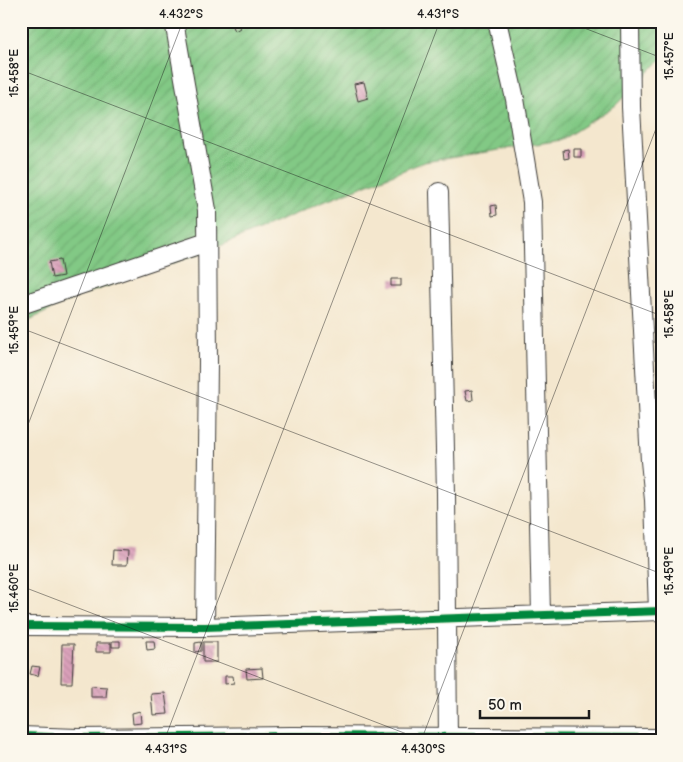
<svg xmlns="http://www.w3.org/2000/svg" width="683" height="762" font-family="'Balsamiq Sans',sans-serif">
<defs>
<pattern id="garden-furrows" width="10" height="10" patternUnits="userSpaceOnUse" patternTransform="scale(1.25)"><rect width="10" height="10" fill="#82c985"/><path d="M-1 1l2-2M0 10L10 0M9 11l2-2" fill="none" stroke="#70ac72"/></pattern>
<pattern id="building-back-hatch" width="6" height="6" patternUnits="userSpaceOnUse" patternTransform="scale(1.25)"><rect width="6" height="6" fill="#daa0ba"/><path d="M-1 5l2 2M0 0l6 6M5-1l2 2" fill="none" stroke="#ba899f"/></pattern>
</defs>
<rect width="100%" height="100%" fill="#fbf7ec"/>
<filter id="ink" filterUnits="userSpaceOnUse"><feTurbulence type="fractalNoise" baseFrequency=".02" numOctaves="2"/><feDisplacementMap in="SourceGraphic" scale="10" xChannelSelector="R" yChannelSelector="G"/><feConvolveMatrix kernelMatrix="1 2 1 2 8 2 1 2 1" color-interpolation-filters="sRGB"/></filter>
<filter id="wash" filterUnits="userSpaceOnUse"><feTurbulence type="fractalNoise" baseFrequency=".0096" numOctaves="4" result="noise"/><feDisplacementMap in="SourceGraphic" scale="20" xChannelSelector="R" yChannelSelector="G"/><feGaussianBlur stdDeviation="1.12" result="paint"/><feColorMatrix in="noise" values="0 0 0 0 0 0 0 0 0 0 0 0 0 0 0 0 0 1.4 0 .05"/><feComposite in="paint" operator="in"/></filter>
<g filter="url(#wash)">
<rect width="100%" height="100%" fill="#f4e7ce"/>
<path fill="url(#garden-furrows)" stroke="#4f7250" d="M 21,21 L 662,21 L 662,59 L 616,105 L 561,140 L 424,162 L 321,203 L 213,249 L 79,296 L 21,324 Z"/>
<g id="blocks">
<path fill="url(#building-back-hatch)" d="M 237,22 L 240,28 L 235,31 L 232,24 Z
M 364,82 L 368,98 L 358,101 L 354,84 Z
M 568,149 L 569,158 L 564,159 L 563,150 Z
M 574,149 L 581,149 L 581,157 L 574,157 Z
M 496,205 L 497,215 L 492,216 L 491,206 Z
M 60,260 L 63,276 L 52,278 L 49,262 Z
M 391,279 L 401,279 L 401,286 L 391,286 Z
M 472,390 L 473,400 L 467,401 L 465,391 Z
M 113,550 L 128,551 L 127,565 L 112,565 Z
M 112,641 L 120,641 L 120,647 L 112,647 Z
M 146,641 L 154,641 L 155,649 L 147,650 Z
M 201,642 L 201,651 L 195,652 L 195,643 Z
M 203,642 L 217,642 L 217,662 L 203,662 Z
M 96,643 L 111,643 L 111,652 L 96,652 Z
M 62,644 L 74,644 L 72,683 L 61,683 Z
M 32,666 L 40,667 L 38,676 L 30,674 Z
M 262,668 L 263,678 L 247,679 L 246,669 Z
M 225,676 L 233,676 L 234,683 L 225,684 Z
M 91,686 L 107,687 L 106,697 L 91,697 Z
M 165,693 L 168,714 L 153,715 L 151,694 Z
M 140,711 L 141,723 L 133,724 L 132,713 Z"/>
</g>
</g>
<g filter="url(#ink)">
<use href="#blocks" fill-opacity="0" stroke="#3c3a37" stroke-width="1"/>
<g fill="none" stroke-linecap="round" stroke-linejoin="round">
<g stroke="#3c3a37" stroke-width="20">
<path id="minor" d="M 174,21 L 207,210 L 208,363 L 205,627
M 497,21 L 515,99 L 532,202 L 541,615
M 630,21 L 631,107 L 650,461 L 654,500 L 658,611
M 439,192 L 446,493 L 448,741
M 21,305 L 207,242
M 21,626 L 205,627 L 662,611
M 21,736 L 78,738 L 292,736 L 662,738"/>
</g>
<use href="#minor" stroke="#fff" stroke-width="18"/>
<g stroke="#fbf7ec" stroke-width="11">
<path id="cycleway" d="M 21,626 L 205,627 L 662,611
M 21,736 L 78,738 L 292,736 L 662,738"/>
</g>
<use href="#cycleway" stroke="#00873e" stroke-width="8"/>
</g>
</g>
<path fill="none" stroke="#1c1c1c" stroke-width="1" stroke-opacity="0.45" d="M 566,21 L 662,58M 21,70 L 662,316M 21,328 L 662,574M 21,443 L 183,21M 21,586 L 425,741M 164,741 L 440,21M 421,741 L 662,113"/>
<rect width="683" height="762" fill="none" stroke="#fbf7ec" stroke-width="55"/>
<path d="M480 710v8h109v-8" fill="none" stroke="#1c1c1c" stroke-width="2.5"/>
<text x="488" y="710" font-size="15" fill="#1c1c1c" stroke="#fbf7ec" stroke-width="4" paint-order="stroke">50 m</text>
<rect x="28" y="28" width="628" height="706" fill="none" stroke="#1c1c1c" stroke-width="2"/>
<g font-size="12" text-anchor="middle" fill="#1c1c1c">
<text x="181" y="18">4.432°S</text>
<text x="438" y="18">4.431°S</text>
<text transform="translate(669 56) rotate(-90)" y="4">15.457°E</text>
<text transform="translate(14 73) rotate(-90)" y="4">15.458°E</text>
<text transform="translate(669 314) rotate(-90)" y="4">15.458°E</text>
<text transform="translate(14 330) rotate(-90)" y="4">15.459°E</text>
<text transform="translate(669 571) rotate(-90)" y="4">15.459°E</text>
<text transform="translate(14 588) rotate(-90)" y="4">15.460°E</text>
<text x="166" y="753">4.431°S</text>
<text x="423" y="753">4.430°S</text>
</g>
</svg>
